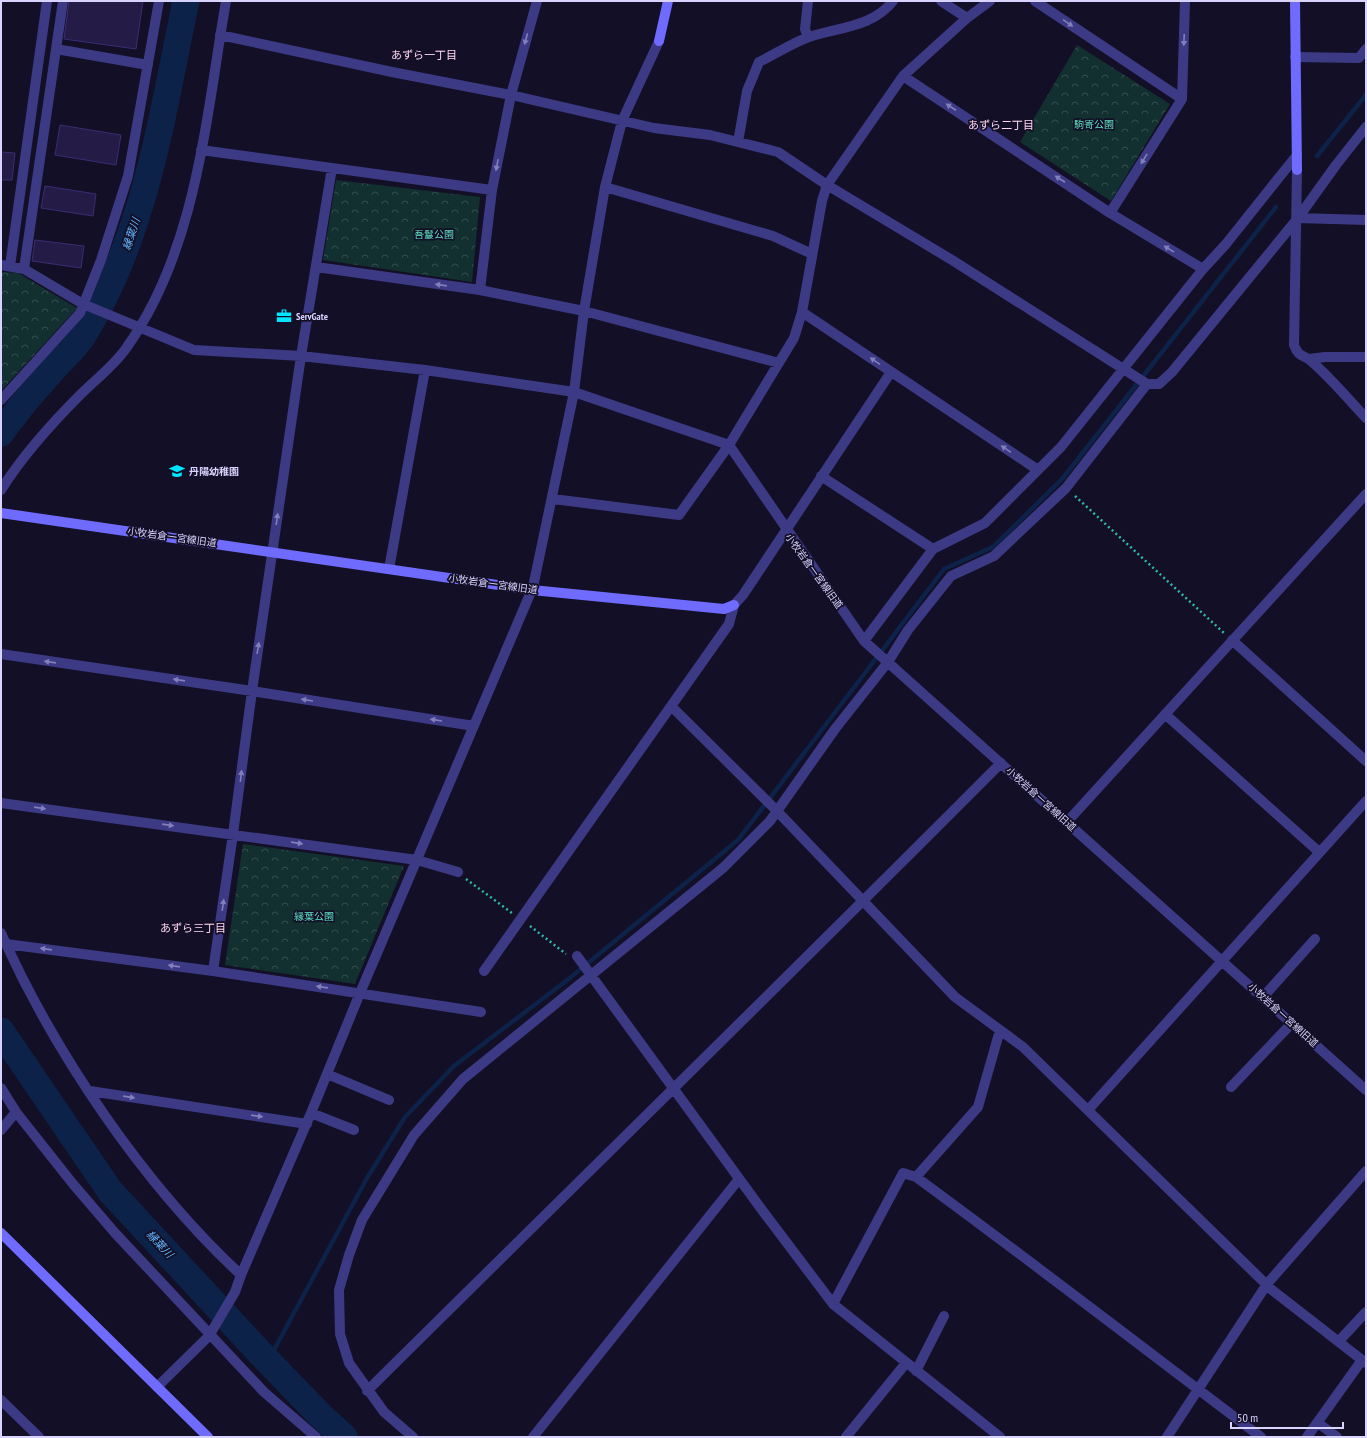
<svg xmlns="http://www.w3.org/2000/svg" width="1367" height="1438" font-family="'PT Sans Narrow','Noto Sans JP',sans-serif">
<defs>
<pattern id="park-crowns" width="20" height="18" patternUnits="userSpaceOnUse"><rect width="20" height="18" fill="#12302f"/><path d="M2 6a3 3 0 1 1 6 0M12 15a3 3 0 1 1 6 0" fill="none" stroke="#344d4e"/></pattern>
</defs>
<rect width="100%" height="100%" fill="#130f26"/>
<path fill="url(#park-crowns)" d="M 1077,45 L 1170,104 L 1111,201 L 1020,142 Z
M 336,180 L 480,197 L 472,282 L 323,260 Z
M 1,272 L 18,273 L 77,308 L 1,391 Z
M 243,844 L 404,866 L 355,984 L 225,965 Z"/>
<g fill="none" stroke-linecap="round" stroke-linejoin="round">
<path stroke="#0c2248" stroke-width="4.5" d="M 1317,156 L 1366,95
M 268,1361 L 367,1178 L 405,1117 L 454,1066 L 566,981 L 738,840 L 944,569 L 993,547 L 1063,478 L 1276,207"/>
<path stroke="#0c2248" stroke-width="27" d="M 1,433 C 18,408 38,386 58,364 C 67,354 78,345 84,334 C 146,233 162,115 186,1
M 1,1031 L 110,1191 L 261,1354 L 320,1415 L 344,1437"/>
</g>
<path fill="#241b47" stroke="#3b2d73" d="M 69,1 L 143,1 L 136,49 L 64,39 Z
M 60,125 L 121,135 L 116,165 L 55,155 Z
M 1,152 L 15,153 L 12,180 L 1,180 Z
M 45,186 L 96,194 L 93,216 L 41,208 Z
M 35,240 L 84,246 L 81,268 L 32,261 Z"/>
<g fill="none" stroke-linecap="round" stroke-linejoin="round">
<path stroke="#2fb8b0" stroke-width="2.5" stroke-dasharray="2 3" stroke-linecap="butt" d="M 1075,496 L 1224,633
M 466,879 L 512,913
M 530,926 L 566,954"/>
<path stroke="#3d3a85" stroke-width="10" d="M 808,1 L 805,29 L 808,37
M 941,1 L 967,18
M 1035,1 L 1182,99
M 220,35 L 392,72 L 511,95 L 654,128 L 710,135 L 778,152 L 827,185 L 952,260 L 1147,384 L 1159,384 L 1172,372 L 1298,218 L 1336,165 L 1366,127
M 56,49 L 148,65
M 1295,57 L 1359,58 L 1366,49
M 903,76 L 1110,213 L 1203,269
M 738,142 L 747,91 L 759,62 C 776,54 792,43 809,37 C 839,27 873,27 893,1
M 201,150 L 492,190
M 1297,170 L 1294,345 C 1299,358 1303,354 1311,361 C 1331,378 1348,399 1366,418
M 605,187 L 773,236 L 812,254
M 1110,213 L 1182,99 L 1185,1
M 1298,218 L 1366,220
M 1,265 L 24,269 L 83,304 L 194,350 L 301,356 L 425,370 L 574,392 L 729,445 L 864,641 L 1366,1090
M 10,266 L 47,1
M 316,267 L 480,290 L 584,311 L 779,363
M 24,269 L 63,1
M 480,290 L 492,190 L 511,95 L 537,1
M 802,312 L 1038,470
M 1309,359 L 1325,357 L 1366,357
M 1,400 L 80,313 L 101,260 L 128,176 L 159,1
M 821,476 L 933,549
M 1,490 C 23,455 52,423 80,395 C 96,379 115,365 127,347 C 197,248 206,117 226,1
M 553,499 L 679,515 L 729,445 L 794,338 L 802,312 L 822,201 L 827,185 L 903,76 L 967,18 L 990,1
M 389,569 L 425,370
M 1232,640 L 1366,761
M 864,641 L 933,549 L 985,523 L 1061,447 L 1203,269 L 1226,244 L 1297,155
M 1,654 L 252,691 L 474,726
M 672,707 L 776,810 L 955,997 L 1023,1047 L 1272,1290 L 1366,1363
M 1165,714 L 1319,852
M 1,803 L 417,860 L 458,872
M 1067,822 L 1366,494
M 1,933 C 55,1054 144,1185 241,1275
M 6,944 L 213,971 L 481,1012
M 577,956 L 762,1210 L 833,1304 L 1000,1437
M 213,971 L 233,834 L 252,691 L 301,356 L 332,168
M 484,971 L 729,624 L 734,605 L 743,595 L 891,372
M 1263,997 L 1315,939
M 327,1074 L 389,1100
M 1231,1087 L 1292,1023
M 1,1088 L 16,1112 L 73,1184 L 115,1233 L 264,1392 L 316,1437
M 90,1091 L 307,1124
M 1088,1110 L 1366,801
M 311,1113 L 354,1130
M 1,1130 L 16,1112
M 916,1177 L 978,1107 L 1000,1030
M 833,1304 L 903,1173 L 916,1177 C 1032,1262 1146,1350 1261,1437
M 1339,1341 L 1366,1312
M 916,1371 L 944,1316
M 157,1387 L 209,1336 L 235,1292 L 241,1275 L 311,1113 L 360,993 L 533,587 L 574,392 L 584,311 L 605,187 L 622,121 L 659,41
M 367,1391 C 578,1182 791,974 1001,763
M 1,1400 L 39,1437
M 1318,1423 L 1337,1437
M 413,1437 L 384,1412 L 349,1363 L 340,1334 L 339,1290 L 349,1255 L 362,1220 L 414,1135 L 463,1079 L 723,868 L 770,821 L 835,729 L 888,662 L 908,630 L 951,576 L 994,556 L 1066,488 L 1147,384
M 533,1437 L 739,1179
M 846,1437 L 906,1363
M 1167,1437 L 1267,1284 L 1366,1171
M 1307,1437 L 1362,1360"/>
<path stroke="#6f6bff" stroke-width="10" d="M 1295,1 L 1297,170
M 659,41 L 668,1
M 1,513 L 532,590 L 724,609 L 734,605
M 1,1233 L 208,1437"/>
</g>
<defs><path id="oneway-solid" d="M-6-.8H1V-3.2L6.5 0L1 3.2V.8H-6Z"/></defs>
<g fill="#837fbc">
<use href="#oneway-solid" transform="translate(1068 23) rotate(34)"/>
<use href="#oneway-solid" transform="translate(526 39) rotate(105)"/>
<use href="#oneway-solid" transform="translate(1184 40) rotate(92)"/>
<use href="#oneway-solid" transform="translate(951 107) rotate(-147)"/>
<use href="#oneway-solid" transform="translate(1144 159) rotate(122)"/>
<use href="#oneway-solid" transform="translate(497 165) rotate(101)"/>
<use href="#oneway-solid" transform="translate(1060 179) rotate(-147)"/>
<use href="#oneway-solid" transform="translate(1169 249) rotate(-148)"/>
<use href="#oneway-solid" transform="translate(441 285) rotate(-172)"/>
<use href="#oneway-solid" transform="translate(875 361) rotate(-146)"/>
<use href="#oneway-solid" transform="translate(1006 449) rotate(-146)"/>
<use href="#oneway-solid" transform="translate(277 519) rotate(-82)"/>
<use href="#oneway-solid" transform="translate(258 648) rotate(-81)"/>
<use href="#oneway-solid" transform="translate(50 662) rotate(-172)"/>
<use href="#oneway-solid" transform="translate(179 680) rotate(-172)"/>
<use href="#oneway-solid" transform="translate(307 700) rotate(-171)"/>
<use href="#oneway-solid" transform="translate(436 720) rotate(-171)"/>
<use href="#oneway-solid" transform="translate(241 776) rotate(-83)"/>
<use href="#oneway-solid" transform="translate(40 808) rotate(8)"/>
<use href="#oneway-solid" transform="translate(168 825) rotate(8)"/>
<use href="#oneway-solid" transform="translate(297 843) rotate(8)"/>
<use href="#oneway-solid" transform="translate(223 905) rotate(-82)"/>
<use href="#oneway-solid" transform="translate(46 949) rotate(-172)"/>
<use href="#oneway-solid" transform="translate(174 966) rotate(-172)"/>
<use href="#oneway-solid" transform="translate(322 987) rotate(-172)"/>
<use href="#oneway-solid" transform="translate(129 1097) rotate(8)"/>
<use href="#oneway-solid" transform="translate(257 1116) rotate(8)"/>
</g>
<defs>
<g id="office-bare" transform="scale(1.2)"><path d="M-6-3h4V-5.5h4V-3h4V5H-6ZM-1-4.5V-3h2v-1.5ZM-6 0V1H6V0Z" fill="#00e5ff" stroke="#130f26" stroke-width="2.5" paint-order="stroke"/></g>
<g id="school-bare" transform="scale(1.2)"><path d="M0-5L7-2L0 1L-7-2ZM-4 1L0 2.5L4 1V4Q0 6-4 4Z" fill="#00e5ff" stroke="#130f26" stroke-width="2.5" paint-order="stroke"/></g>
</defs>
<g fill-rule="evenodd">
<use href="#office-bare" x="284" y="316"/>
<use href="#school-bare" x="177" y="471"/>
</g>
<g text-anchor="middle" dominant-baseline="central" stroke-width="3.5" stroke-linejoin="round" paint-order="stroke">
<g font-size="10" fill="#5fe0c0" stroke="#130f26">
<text x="1094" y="124">駒寄公園</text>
<text x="434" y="234">吾鬘公園</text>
<text x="314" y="916">縁葉公園</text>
</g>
<g font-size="10" font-weight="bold" fill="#d9d4ff" stroke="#130f26" text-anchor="start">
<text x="296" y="316">ServGate</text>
<text x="189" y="471">丹陽幼稚園</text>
</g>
<g font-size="10" fill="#d9d4ff" stroke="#130f26">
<text transform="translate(172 537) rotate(8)">小牧岩倉一宮線旧道</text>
<text transform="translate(814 571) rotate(54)">小牧岩倉一宮線旧道</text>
<text transform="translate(493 584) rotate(8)">小牧岩倉一宮線旧道</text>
<text transform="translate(1041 799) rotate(42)">小牧岩倉一宮線旧道</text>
<text transform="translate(1283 1015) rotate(42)">小牧岩倉一宮線旧道</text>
</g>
<g font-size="11" fill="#ffd6f0" stroke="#130f26">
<text x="424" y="55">あずら一丁目</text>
<text x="1001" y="125">あずら二丁目</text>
<text x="193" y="928">あずら三丁目</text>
</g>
<g font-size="11" font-style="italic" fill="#62b6ff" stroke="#130f26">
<text transform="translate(131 234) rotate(-71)">縁葉川</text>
<text transform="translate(160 1244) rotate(47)">縁葉川</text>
</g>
</g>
<rect width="1367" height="1438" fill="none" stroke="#d9d4ff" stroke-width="4"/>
<path d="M1231 1422v6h112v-6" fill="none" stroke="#d9d4ff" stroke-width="2"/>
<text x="1237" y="1422" font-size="12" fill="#d9d4ff" stroke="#130f26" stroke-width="3" paint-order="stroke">50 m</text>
</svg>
